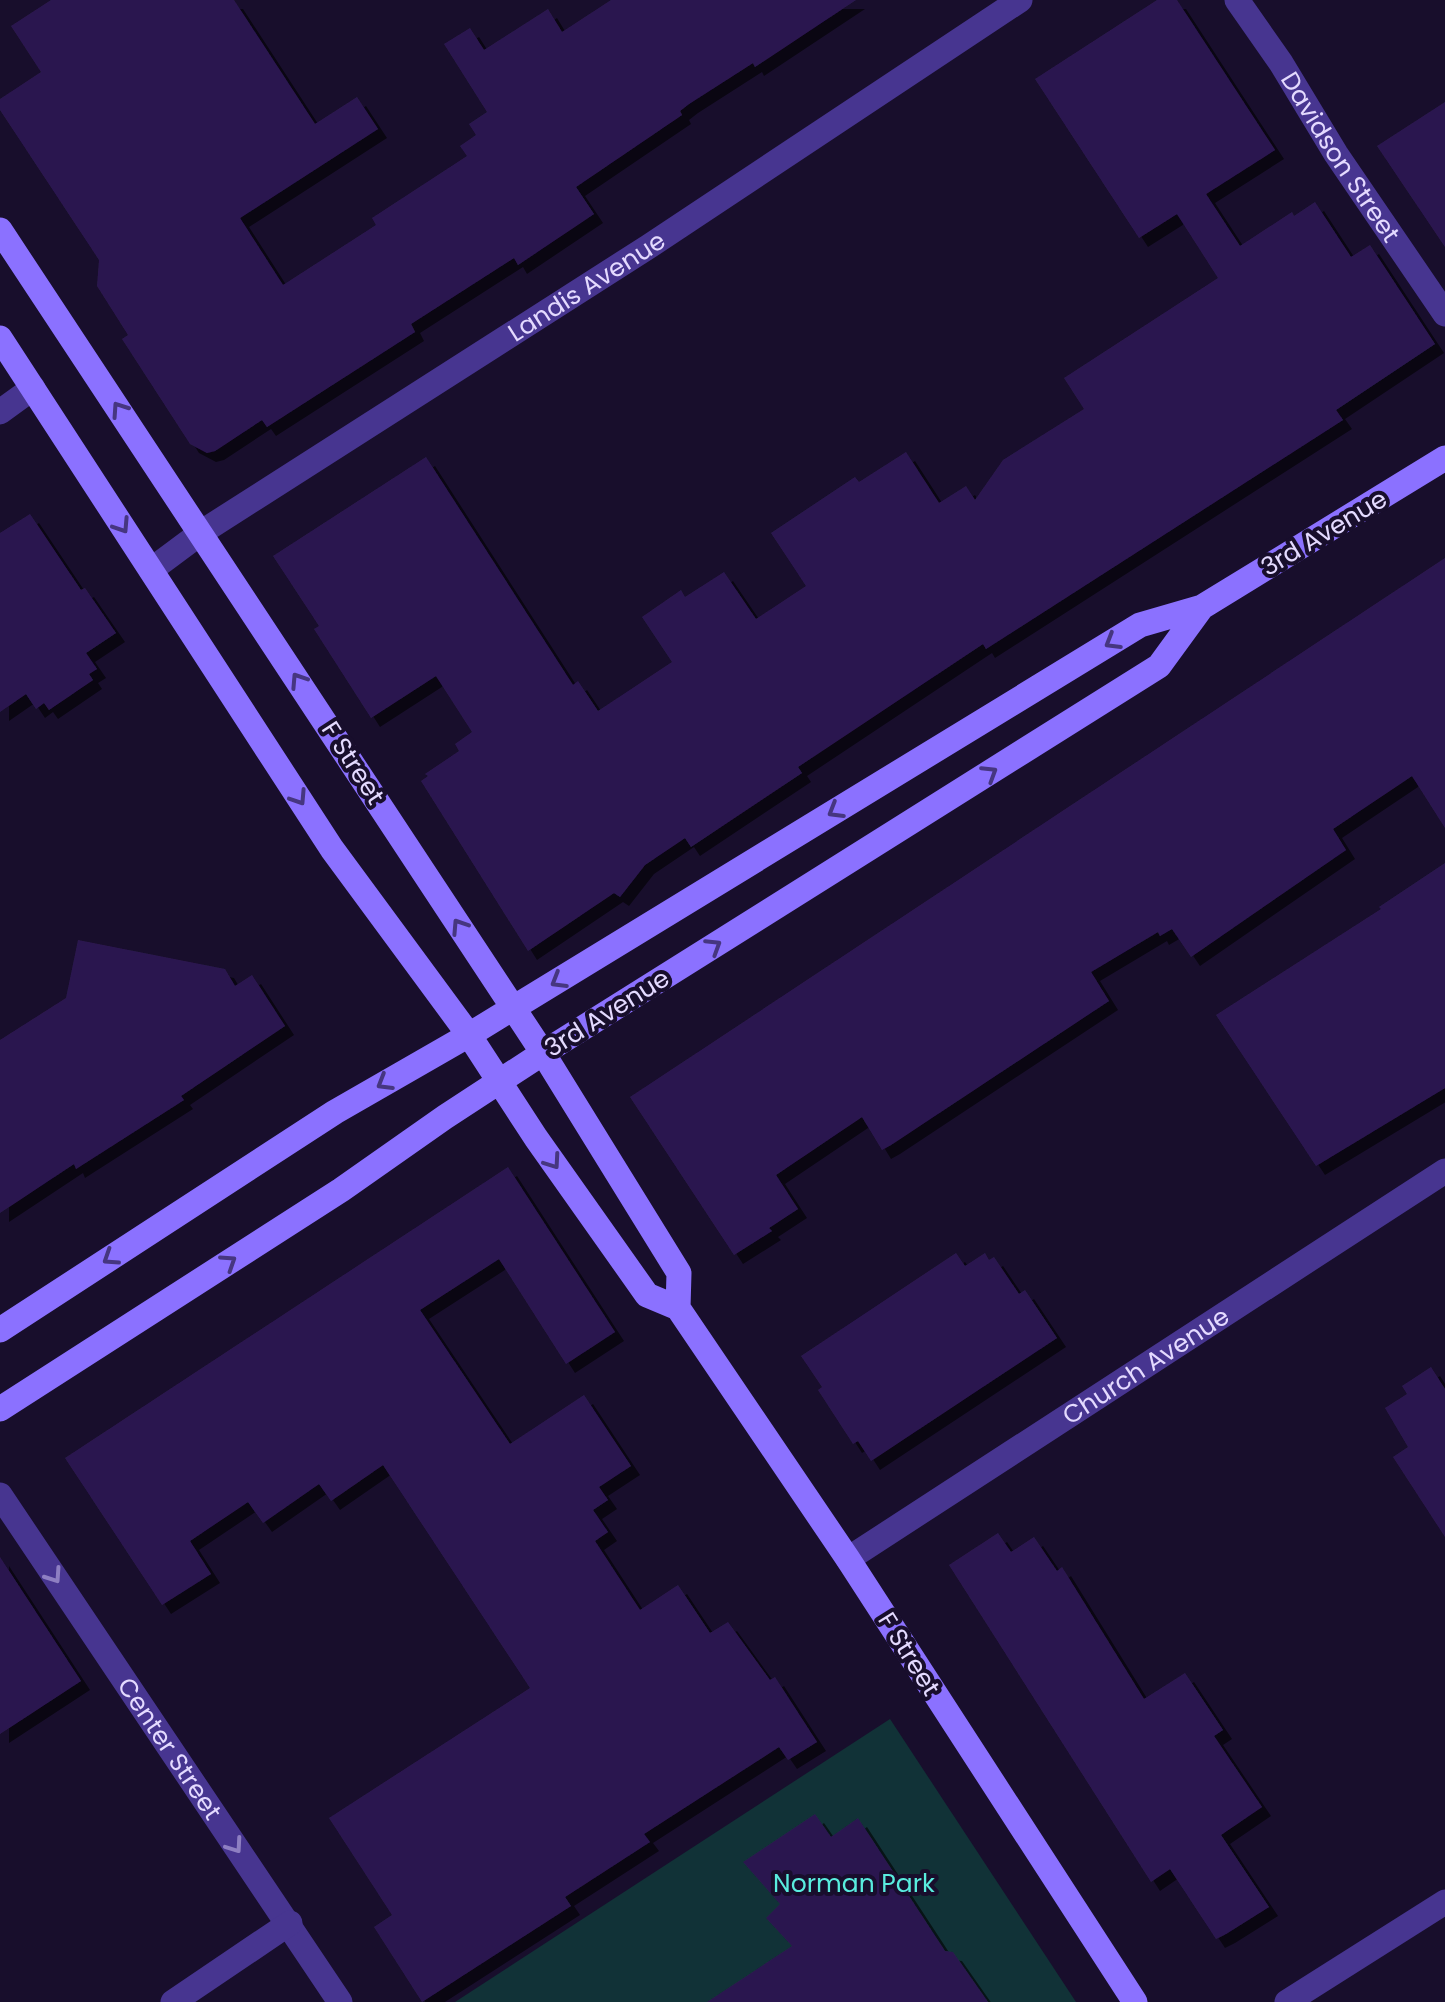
<svg xmlns="http://www.w3.org/2000/svg" width="1445" height="2002" font-family="Poppins,sans-serif">
<defs>
<filter id="shadow"><feDropShadow dx="9" dy="9" stdDeviation="0" flood-color="#0009"/></filter>
</defs>
<rect width="100%" height="100%" fill="#180e2c"/>
<path fill="#113237" d="M 890,1719 L 1076,2002 L 455,2002 Z"/>
<path fill="#2c194f" filter="url(#shadow)" d="M 51,0 L 234,0 L 315,124 L 357,97 L 378,129 L 240,218 L 283,285 L 376,225 L 372,218 L 467,156 L 460,146 L 476,135 L 469,124 L 487,112 L 444,44 L 470,28 L 484,50 L 548,9 L 562,32 L 611,0 L 856,0 L 755,67 L 753,63 L 689,104 L 680,111 L 682,115 L 576,187 L 594,214 L 518,265 L 514,258 L 411,324 L 415,332 L 267,427 L 262,420 L 215,451 L 207,453 L 190,444 L 122,339 L 128,335 L 97,286 L 99,260 L 0,110 L 0,99 L 41,72 L 11,26 Z
M 1157,0 L 1177,0 L 1275,150 L 1206,194 L 1240,246 L 1292,212 L 1294,216 L 1315,202 L 1351,257 L 1370,245 L 1435,344 L 1336,410 L 1343,420 L 986,649 L 983,644 L 798,767 L 802,773 L 691,847 L 685,838 L 645,865 L 620,897 L 614,893 L 528,951 L 421,781 L 428,776 L 425,774 L 459,751 L 455,744 L 472,732 L 436,676 L 371,718 L 314,629 L 319,626 L 273,556 L 426,457 L 573,685 L 578,681 L 598,711 L 672,662 L 642,617 L 681,590 L 685,597 L 724,572 L 756,619 L 806,586 L 771,533 L 855,477 L 859,482 L 906,452 L 939,503 L 966,486 L 975,500 L 1003,460 L 1084,409 L 1064,378 L 1218,278 L 1177,214 L 1139,238 L 1035,79 Z
M 1445,102 L 1445,247 L 1377,146 Z
M 30,514 L 81,590 L 85,588 L 116,633 L 86,653 L 97,669 L 89,674 L 93,680 L 49,710 L 44,703 L 36,709 L 26,694 L 0,712 L 0,533 Z
M 1445,558 L 1445,828 L 1412,776 L 1333,829 L 1346,850 L 1191,957 L 1172,929 L 1160,936 L 1158,932 L 1091,972 L 1109,1001 L 891,1145 L 882,1150 L 862,1117 L 776,1175 L 798,1209 L 769,1228 L 772,1231 L 734,1255 L 630,1097 Z
M 1445,863 L 1445,1088 L 1316,1166 L 1216,1015 L 1381,909 L 1379,907 Z
M 78,940 L 225,969 L 235,986 L 252,975 L 285,1026 L 181,1096 L 184,1100 L 76,1169 L 74,1164 L 0,1213 L 0,1040 L 66,998 Z
M 508,1167 L 615,1332 L 566,1364 L 499,1259 L 420,1310 L 510,1444 L 584,1395 L 631,1466 L 599,1487 L 608,1500 L 593,1510 L 608,1532 L 595,1541 L 640,1610 L 678,1585 L 710,1633 L 728,1622 L 770,1680 L 775,1677 L 817,1742 L 788,1760 L 779,1747 L 644,1834 L 650,1842 L 565,1897 L 571,1906 L 422,2002 L 374,1927 L 392,1915 L 329,1818 L 530,1688 L 383,1465 L 331,1501 L 319,1484 L 263,1523 L 248,1502 L 190,1541 L 211,1574 L 162,1605 L 65,1458 Z
M 956,1253 L 965,1266 L 985,1253 L 989,1260 L 994,1257 L 1019,1294 L 1025,1290 L 1057,1338 L 871,1461 L 858,1441 L 853,1444 L 818,1390 L 822,1387 L 801,1356 Z
M 1431,1367 L 1445,1389 L 1445,1537 L 1393,1457 L 1408,1447 L 1385,1408 L 1407,1394 L 1402,1386 Z
M 998,1533 L 1011,1552 L 1034,1537 L 1057,1571 L 1062,1567 L 1144,1699 L 1185,1673 L 1223,1730 L 1214,1736 L 1262,1807 L 1221,1835 L 1269,1907 L 1226,1934 L 1216,1939 L 1170,1869 L 1151,1882 L 949,1565 Z
M 0,1557 L 81,1681 L 0,1734 Z
M 815,1814 L 831,1837 L 858,1818 L 945,1951 L 953,1952 L 988,2002 L 707,2002 L 792,1946 L 766,1918 L 780,1904 L 743,1862 Z"/>
<g fill="none" stroke-linecap="round" stroke-linejoin="round">
<g stroke="#473590" stroke-width="25">
<path d="M 0,412 L 33,388"/>
<path id="s1" d="M 151,570 L 202,532 L 648,247 L 1020,0"/>
<path id="s2" d="M 0,1495 L 340,2002"/>
<path id="s3" d="M 848,1559 L 1445,1171"/>
<path d="M 173,2002 L 290,1923"/>
<path d="M 1287,2002 L 1445,1902"/>
</g>
<path stroke="#473590" stroke-width="25" id="s4" d="M 1237,0 L 1281,63 L 1336,154 L 1445,314"/>
<path stroke="#8b71ff" stroke-width="25" d="M 0,230 L 543,1053 L 679,1273 L 678,1308 L 848,1559 L 1135,2002
M 0,338 L 332,849 L 469,1035 L 536,1138 L 647,1295 L 678,1308
M 0,1330 L 335,1112 L 469,1035 L 1140,625 L 1202,607 L 1445,458
M 0,1409 L 341,1190 L 445,1117 L 543,1053 L 1159,666 L 1202,607"/>
</g>
<defs><path id="oneway-chevron" d="M-2-3.5L2.5 0L-2 3.5" fill="none" stroke-width="1.6" stroke-linecap="round" stroke-linejoin="round" transform="scale(2.5)"/></defs>
<g stroke="#463680">
<use href="#oneway-chevron" transform="translate(119 409) rotate(-124)"/>
<use href="#oneway-chevron" transform="translate(122 526) rotate(57)"/>
<use href="#oneway-chevron" transform="translate(1112 642) rotate(149)"/>
<use href="#oneway-chevron" transform="translate(298 680) rotate(-123)"/>
<use href="#oneway-chevron" transform="translate(990 773) rotate(-32)"/>
<use href="#oneway-chevron" transform="translate(299 798) rotate(57)"/>
<use href="#oneway-chevron" transform="translate(835 811) rotate(149)"/>
<use href="#oneway-chevron" transform="translate(459 926) rotate(-123)"/>
<use href="#oneway-chevron" transform="translate(714 946) rotate(-32)"/>
<use href="#oneway-chevron" transform="translate(558 981) rotate(149)"/>
<use href="#oneway-chevron" transform="translate(384 1083) rotate(149)"/>
<use href="#oneway-chevron" transform="translate(553 1162) rotate(55)"/>
<use href="#oneway-chevron" transform="translate(110 1258) rotate(147)"/>
<use href="#oneway-chevron" transform="translate(229 1262) rotate(-33)"/>
</g>
<g stroke="#8e7fc2">
<use href="#oneway-chevron" transform="translate(54 1576) rotate(56)"/>
<use href="#oneway-chevron" transform="translate(235 1846) rotate(55)"/>
</g>
<g text-anchor="middle" dominant-baseline="central" stroke-width="8" stroke-linejoin="round" paint-order="stroke">
<g font-size="25" fill="#e4daff" stroke="#180e2c">
<text stroke="none"><textPath href="#s4" startOffset="188">Davidson Street</textPath></text>
<text stroke="none"><textPath href="#s1" startOffset="520">Landis Avenue</textPath></text>
<text transform="translate(1324 533) rotate(-31)">3rd Avenue</text>
<text transform="translate(353 763) rotate(57)">F Street</text>
<text transform="translate(607 1013) rotate(-32)">3rd Avenue</text>
<text stroke="none"><textPath href="#s3" startOffset="355">Church Avenue</textPath></text>
<text transform="translate(909 1654) rotate(58)">F Street</text>
<text stroke="none"><textPath href="#s2" startOffset="305">Center Street</textPath></text>
</g>
<g font-size="25" fill="#59ecde" stroke="#180e2c">
<text x="854" y="1883">Norman Park</text>
</g>
</g>
</svg>
